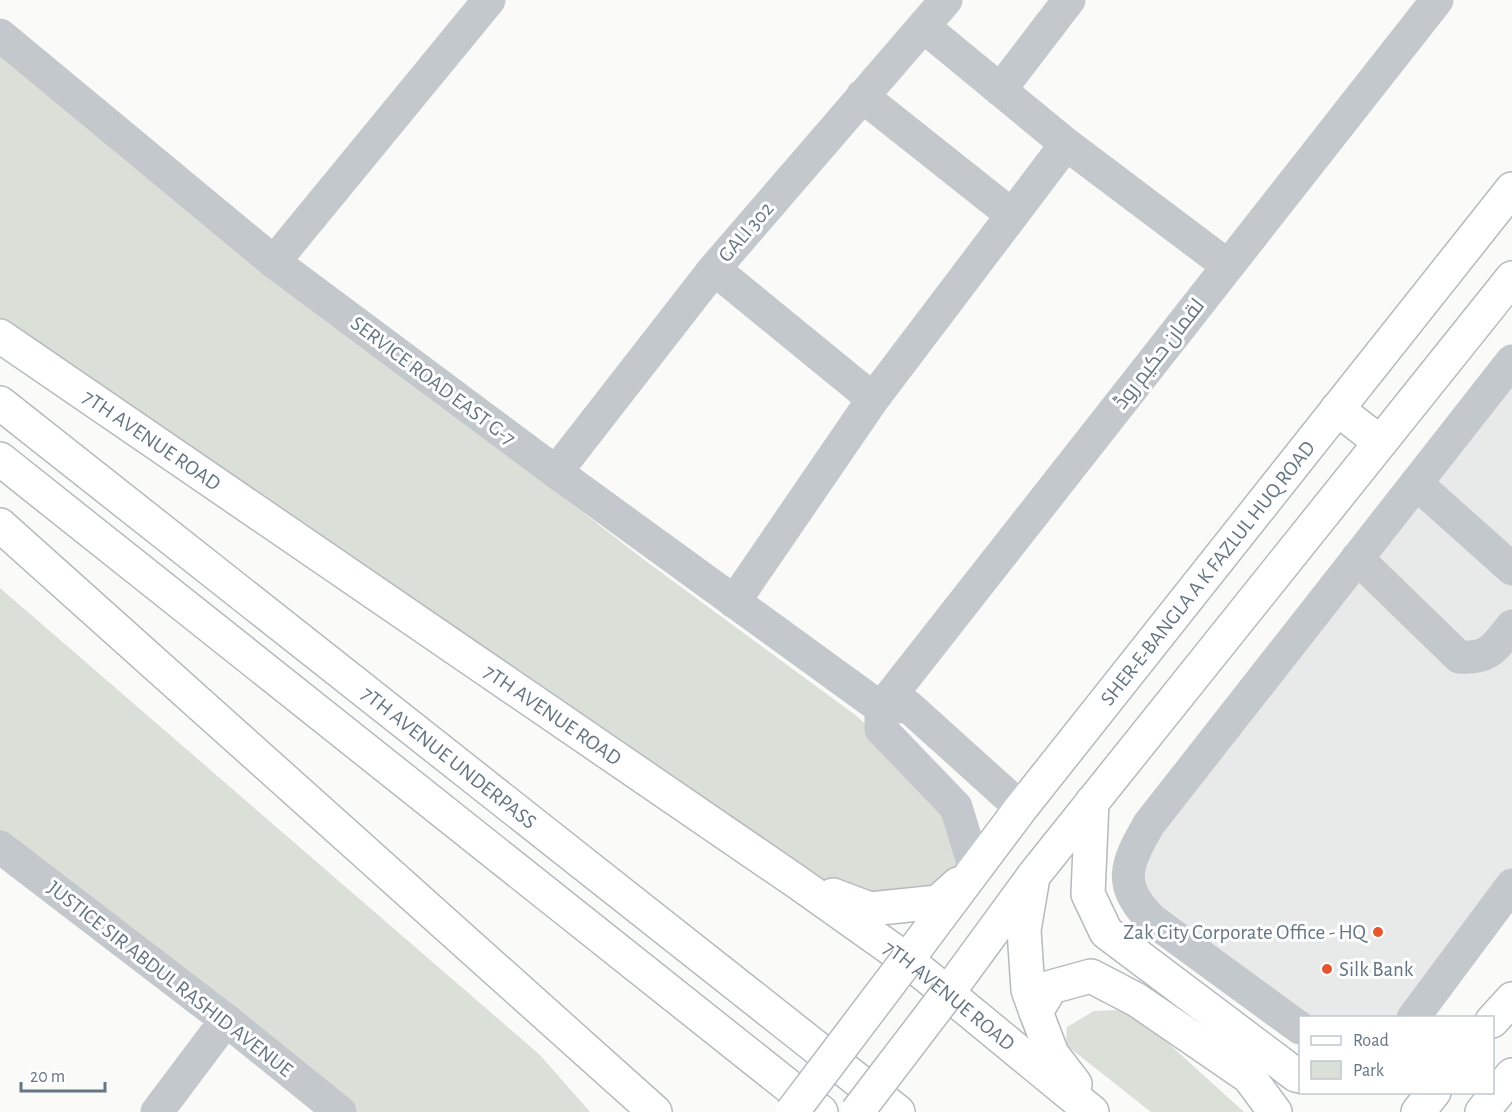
<svg xmlns="http://www.w3.org/2000/svg" width="1512" height="1112" font-family="'Alegreya Sans',Cairo,sans-serif">
<rect width="100%" height="100%" fill="#fafaf8"/>
<path fill="#e8e9e9" d="M 1512,361 L 1512,885 L 1413,1017 L 1300,1018 L 1152,920 L 1133,853 Z"/>
<path fill="#dadfd7" d="M 0,55 L 292,287 L 643,559 L 858,717 L 919,777 L 949,819 L 965,865 L 934,892 L 870,909 L 821,882 L 0,333 Z
M 0,588 L 540,1055 L 590,1112 L 356,1112 L 173,979 L 0,845 Z
M 1119,1010 L 1147,1024 L 1244,1112 L 1151,1112 L 1066,1045 L 1067,1027 L 1094,1011 Z"/>
<g fill="none" stroke-linecap="round" stroke-linejoin="round">
<g stroke="#b5babe" stroke-width="36">
<g id="major">
<path id="s1" d="M 0,336 L 797,882 L 907,960 L 1092,1112"/>
<path id="s2" d="M 0,403 L 898,1112"/>
<path d="M 1337,409 L 1380,442"/>
<path d="M 0,459 L 821,1112"/>
<path d="M 0,525 L 655,1112"/>
<path d="M 1092,802 L 1088,894 L 1106,932 L 1296,1075 L 1300,1076"/>
<path d="M 1032,883 L 1024,930 L 1028,990 L 1036,1012"/>
<path d="M 833,895 L 870,909 L 938,902 L 958,884"/>
<path id="s3" d="M 907,960 L 1021,808 L 1512,189"/>
<path d="M 947,994 L 1034,875 L 1512,278"/>
<path d="M 1492,1021 L 1512,999"/>
<path d="M 1075,1084 L 1052,1054 L 1036,1012 L 1051,987 L 1091,976 L 1137,1000 L 1249,1077 L 1275,1112"/>
<path d="M 1418,1112 L 1434,1092"/>
<path d="M 1482,1112 L 1512,1075"/>
</g>
</g>
<path stroke="#c3c8cc" stroke-width="33" d="M 924,27 L 1066,144 L 1228,266
M 0,35 L 274,262 L 556,472 L 881,708
M 1000,90 L 1069,0
M 862,96 L 1012,215
M 274,262 L 489,0
M 714,269 L 873,399
M 556,472 L 714,269 L 946,0
M 1416,483 L 1512,569
M 1357,558 L 1459,657 C 1490,659 1494,648 1512,626
M 734,602 L 873,399 L 1066,144
M 881,708 L 1437,0
M 881,708 L 881,729 L 956,807 L 975,869
M 881,708 L 908,706 L 1021,808
M 0,847 L 226,1020 L 340,1112
M 1413,1018 L 1512,885
M 1300,1028 L 1152,920 C 1116,885 1126,864 1149,824 L 1512,361
M 157,1112 L 226,1020"/>
<use href="#major" stroke="#fff" stroke-width="33"/>
<g stroke="#b5babe" stroke-width="36" stroke-linecap="butt">
<path id="major-bridge" d="M 792,1112 L 907,960
M 857,1112 L 947,994"/>
</g>
<use href="#major-bridge" stroke="#fff" stroke-width="33"/>
</g>
<g fill="#e4572e" stroke="#fff" stroke-width="2">
<circle cx="1378" cy="932" r="6"/>
<circle cx="1327" cy="969" r="6"/>
</g>
<g text-anchor="middle" dominant-baseline="central" stroke-width="6" stroke-linejoin="round" paint-order="stroke">
<g font-size="21" fill="#657683" stroke="#fff">
<text transform="translate(746 232) rotate(-49)">GALI 302</text>
<text transform="translate(1159 354) rotate(-52)">لقمان حکیم روڈ</text>
<text transform="translate(433 381) rotate(37)">SERVICE ROAD EAST G-7</text>
<text stroke="none"><textPath href="#s1" startOffset="184">7TH AVENUE ROAD</textPath></text>
<text stroke="none"><textPath href="#s3" startOffset="490">SHER-E-BANGLA A K FAZLUL HUQ ROAD</textPath></text>
<text stroke="none"><textPath href="#s1" startOffset="670">7TH AVENUE ROAD</textPath></text>
<text stroke="none"><textPath href="#s2" startOffset="572">7TH AVENUE UNDERPASS</textPath></text>
<text transform="translate(170 979) rotate(38)">JUSTICE SIR ABDUL RASHID AVENUE</text>
<text stroke="none"><textPath href="#s1" startOffset="1156">7TH AVENUE ROAD</textPath></text>
</g>
<g font-size="21" fill="#657683" stroke="#fff" text-anchor="end">
<text x="1366" y="932">Zak City Corporate Office - HQ</text>
<text x="1339" y="969" text-anchor="start">Silk Bank</text>
</g>
</g>
<rect x="1299" y="1016" width="195" height="78" fill="#ffffff" stroke="#c1c8cd" stroke-width="1.5"/>
<rect x="1311" y="1036" width="30" height="9" fill="#ffffff" stroke="#c1c8cd" stroke-width="1.5"/>
<text x="1353" y="1046" font-size="18" fill="#657683">Road</text>
<rect x="1311" y="1061" width="30" height="18" fill="#dadfd7" stroke="#c1c8cd" stroke-width="1.5"/>
<text x="1353" y="1076" font-size="18" fill="#657683">Park</text>
<path d="M21 1082v9h84v-9" fill="none" stroke="#657683" stroke-width="3"/>
<text x="30" y="1082" font-size="18" fill="#657683" stroke="#ffffff" stroke-width="4.5" paint-order="stroke">20 m</text>
</svg>
